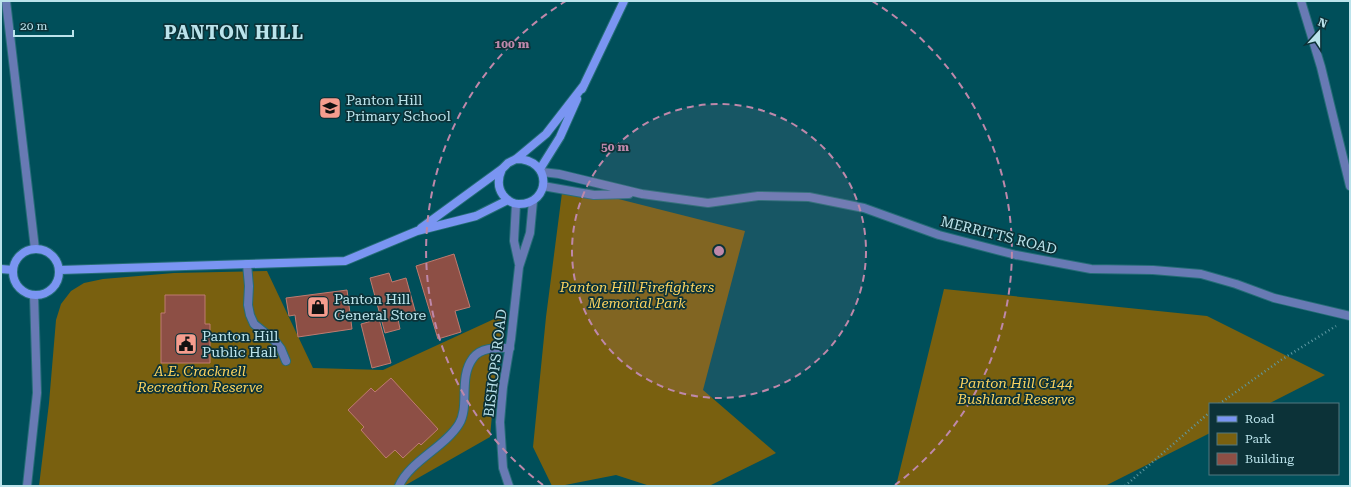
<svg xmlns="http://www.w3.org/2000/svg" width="1351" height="487" font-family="'Roboto Serif',serif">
<rect width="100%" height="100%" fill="#004f5a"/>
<path fill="#79600f" d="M 563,185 L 745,231 L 703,390 L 776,453 L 709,486 L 650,486 L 616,475 L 560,486 L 552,486 L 533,447 L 546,317 Z
M 267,271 L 313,368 L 383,370 L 505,314 L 497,359 L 490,437 L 404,486 L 39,486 L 49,403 L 56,320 L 61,304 L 71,291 L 84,283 L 103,279 L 174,273 Z
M 944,289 L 1207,316 L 1325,375 L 1268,404 L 1210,404 L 1210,433 L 1105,486 L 896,486 Z"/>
<path fill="#8d4f45" stroke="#be7b70" d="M 454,254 L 470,307 L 455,311 L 461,332 L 438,339 L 416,266 Z
M 389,273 L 392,282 L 406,278 L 416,314 L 398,319 L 400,329 L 385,333 L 370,278 Z
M 347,290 L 352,329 L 298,337 L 295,315 L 289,316 L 286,298 Z
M 165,295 L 205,295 L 205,324 L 210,324 L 210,363 L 161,363 L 161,313 L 165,313 Z
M 379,319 L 391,363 L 372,368 L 361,324 Z
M 391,378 L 438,429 L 421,445 L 419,443 L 403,458 L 395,450 L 386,458 L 361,430 L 364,427 L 348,410 L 371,388 L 375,392 Z"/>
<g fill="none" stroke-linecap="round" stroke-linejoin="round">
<g stroke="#256d77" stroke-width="10">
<path id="service" d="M 247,264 L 249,286 L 248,305 L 250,315 L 254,324 L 275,341 L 281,349 L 286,361
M 399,486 C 409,462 445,447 459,424 C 470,406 458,378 473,358 C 481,347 497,348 510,348"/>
</g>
<g stroke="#256d77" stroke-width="10">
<path id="minor" d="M 1301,1 L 1321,67 L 1350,186
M 542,172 L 559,174 L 642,194 L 708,203 L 758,196 L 809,197 L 864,208 L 939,235 L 1016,255 L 1091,269 L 1153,270 L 1201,274 L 1236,284 L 1274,298 L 1350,316
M 543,186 L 594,195 L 629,194
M 516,204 L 514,241 L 519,264
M 27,486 L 37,393 L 34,295
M 509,486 L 503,468 L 500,422 L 503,387 L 511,339 L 519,267 L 530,233 L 533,201"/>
</g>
<g stroke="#256d77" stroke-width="10">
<path id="tertiary" d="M 6,1 L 35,249"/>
</g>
<g stroke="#256d77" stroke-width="10">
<path id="secondary" d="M 582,89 L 624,1
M 502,169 C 498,178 497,187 503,195 C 507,200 513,204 519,204 C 551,204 553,159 516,159
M 540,169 L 560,137 L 577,99
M 421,228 L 502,169 L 508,163 L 516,159 L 546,134 L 584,85
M13 272a23 23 0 1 1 46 0a23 23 0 1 1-46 0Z
M 1,269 L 13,270
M 60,270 L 345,261 L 417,231 L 476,216 L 508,200"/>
</g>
<path stroke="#5f9aa4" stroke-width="2.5" stroke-dasharray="1 3" stroke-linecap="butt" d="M 1219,404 L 1281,360 L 1336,326
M 1125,486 L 1210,412"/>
<use href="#service" stroke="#687ab4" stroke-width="8"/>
<use href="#minor" stroke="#687ab4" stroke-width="8"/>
<use href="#tertiary" stroke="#687ab4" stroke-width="8"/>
<use href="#secondary" stroke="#7a95f2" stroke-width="8"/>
</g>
<circle cx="719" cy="251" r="147" fill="#be88aa" fill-opacity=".12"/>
<g fill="none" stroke="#be88aa" stroke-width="2" stroke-dasharray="7 5">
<circle cx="719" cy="251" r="147"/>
<path d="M543 485A293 293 0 0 1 566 1M872 1A293 293 0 0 1 895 485"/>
</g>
<defs>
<g id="school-square" transform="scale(1.15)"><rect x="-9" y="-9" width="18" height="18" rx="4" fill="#f59d8e" stroke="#0c3238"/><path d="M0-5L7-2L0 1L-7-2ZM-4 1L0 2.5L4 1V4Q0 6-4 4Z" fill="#111"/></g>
<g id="shop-square" transform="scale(1.15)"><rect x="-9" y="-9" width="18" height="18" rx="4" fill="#f59d8e" stroke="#0c3238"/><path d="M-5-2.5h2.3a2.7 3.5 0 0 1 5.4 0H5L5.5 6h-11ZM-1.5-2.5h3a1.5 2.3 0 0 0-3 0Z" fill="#111"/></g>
<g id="civic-square" transform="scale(1.15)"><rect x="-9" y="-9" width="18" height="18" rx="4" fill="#f59d8e" stroke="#0c3238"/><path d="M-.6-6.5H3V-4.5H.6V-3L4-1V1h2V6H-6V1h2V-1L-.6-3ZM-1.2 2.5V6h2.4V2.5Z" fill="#111"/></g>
</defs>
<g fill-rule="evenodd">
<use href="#school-square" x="330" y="108"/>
<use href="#shop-square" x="318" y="307"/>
<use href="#civic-square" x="186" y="344"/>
</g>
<g text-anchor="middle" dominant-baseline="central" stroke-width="3.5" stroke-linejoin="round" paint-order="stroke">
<g font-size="14" fill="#bbe3eb" stroke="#0c3238" text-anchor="start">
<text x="346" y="100">Panton Hill<tspan x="346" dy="16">Primary School</tspan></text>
<text x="334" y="299">Panton Hill<tspan x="334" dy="16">General Store</tspan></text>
<text x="202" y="336">Panton Hill<tspan x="202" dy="16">Public Hall</tspan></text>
</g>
<g font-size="14" fill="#bbe3eb" stroke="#0c3238">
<text transform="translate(999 235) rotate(14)">MERRITTS ROAD</text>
<text transform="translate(495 363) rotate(-83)">BISHOPS ROAD</text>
</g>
<g font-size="14" font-style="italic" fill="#fbd35f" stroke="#0c3238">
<text x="637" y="287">Panton Hill Firefighters<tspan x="637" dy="16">Memorial Park</tspan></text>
<text x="200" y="371">A.E. Cracknell<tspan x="200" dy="16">Recreation Reserve</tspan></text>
<text x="1016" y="383">Panton Hill G144<tspan x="1016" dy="16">Bushland Reserve</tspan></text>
</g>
<g font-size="18" font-weight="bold" letter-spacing="1" fill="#bbe3eb" stroke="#0c3238">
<text x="234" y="32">PANTON HILL</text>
</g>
</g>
<circle cx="719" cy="251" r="6" fill="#be88aa" stroke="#0c3238" stroke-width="2"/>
<g font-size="12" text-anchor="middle" font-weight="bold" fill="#be88aa" stroke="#0c3238" stroke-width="3.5" stroke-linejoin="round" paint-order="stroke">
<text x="512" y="48">100 m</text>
<text x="615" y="151">50 m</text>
</g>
<rect width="1351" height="487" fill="none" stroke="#bbe3eb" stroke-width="4"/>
<rect x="1209" y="403" width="130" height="72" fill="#0c3238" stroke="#527980"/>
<rect x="1217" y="416" width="20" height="6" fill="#7a95f2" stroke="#527980"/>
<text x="1245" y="423" font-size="12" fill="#bbe3eb">Road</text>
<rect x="1217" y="433" width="20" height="12" fill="#79600f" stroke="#527980"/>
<text x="1245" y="443" font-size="12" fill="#bbe3eb">Park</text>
<rect x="1217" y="453" width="20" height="12" fill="#8d4f45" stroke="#527980"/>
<text x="1245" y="463" font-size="12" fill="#bbe3eb">Building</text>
<g transform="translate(1319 32) rotate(21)" stroke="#0c3238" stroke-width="3" paint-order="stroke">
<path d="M0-3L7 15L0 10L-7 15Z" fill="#bbe3eb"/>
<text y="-6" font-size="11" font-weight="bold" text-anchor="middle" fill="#bbe3eb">N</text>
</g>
<path d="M14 30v6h59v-6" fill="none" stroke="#bbe3eb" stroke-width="2"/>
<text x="20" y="30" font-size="12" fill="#bbe3eb" stroke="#0c3238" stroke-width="3" paint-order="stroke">20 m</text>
</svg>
